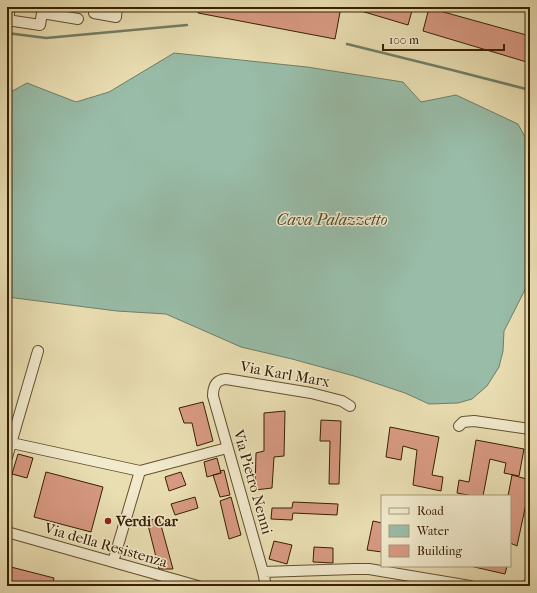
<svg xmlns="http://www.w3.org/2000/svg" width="537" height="593" font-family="'IM FELL French Canon',serif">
<rect width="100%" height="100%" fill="#e9deb2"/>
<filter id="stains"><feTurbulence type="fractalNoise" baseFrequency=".005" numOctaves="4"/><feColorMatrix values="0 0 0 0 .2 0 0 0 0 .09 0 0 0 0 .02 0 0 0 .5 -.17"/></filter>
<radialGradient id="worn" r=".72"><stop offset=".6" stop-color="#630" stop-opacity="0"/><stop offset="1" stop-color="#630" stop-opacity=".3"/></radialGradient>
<path fill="#98bca8" stroke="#717e65" d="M 174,53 L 307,67 L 403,82 L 421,102 L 456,95 L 518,124 L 530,146 L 530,154 L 526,166 L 530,171 L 530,280 L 504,331 L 503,351 L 499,367 L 487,386 L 472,399 L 458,403 L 429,404 L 405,393 L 354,376 L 292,359 L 241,347 L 166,314 L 117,311 L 7,297 L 7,94 L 27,83 L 76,102 L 109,92 Z"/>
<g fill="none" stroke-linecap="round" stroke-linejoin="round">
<path stroke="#717e65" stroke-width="2.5" d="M 7,33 L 46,38 L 187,25
M 347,44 L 452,70 L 530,90"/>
</g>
<path fill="#d89a83" stroke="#372001" d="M 76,7 L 114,7 L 113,12 Z
M 199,7 L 341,7 L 335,39 L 198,13 Z
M 362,7 L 413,7 L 408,25 L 361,11 Z
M 429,8 L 530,36 L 530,63 L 423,31 Z
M 203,402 L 213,441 L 197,446 L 192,423 L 184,423 L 179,408 Z
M 285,411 L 284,456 L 274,457 L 272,488 L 255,490 L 256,453 L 264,451 L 264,413 Z
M 321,420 L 341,421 L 339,484 L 329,484 L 330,441 L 320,441 Z
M 390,427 L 439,437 L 432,475 L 443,477 L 441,491 L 413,485 L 417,450 L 403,446 L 401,460 L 386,457 Z
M 476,440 L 524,449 L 519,476 L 504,473 L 506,463 L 490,459 L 483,496 L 473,496 L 457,493 L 459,480 L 469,482 Z
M 18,454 L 33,458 L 27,478 L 12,474 Z
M 217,458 L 221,473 L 207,477 L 204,462 Z
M 224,470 L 230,495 L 220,497 L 213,475 L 221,473 L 220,471 Z
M 46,472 L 103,487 L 91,532 L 34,517 Z
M 181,472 L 186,485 L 169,491 L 165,477 Z
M 512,475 L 530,480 L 530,485 L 517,546 L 510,543 L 510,496 L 508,496 Z
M 195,497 L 198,508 L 175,515 L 171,504 Z
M 231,497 L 241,535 L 229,539 L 220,501 Z
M 293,502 L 338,504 L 337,515 L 293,513 L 292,520 L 271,519 L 272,508 L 292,508 Z
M 159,518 L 173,569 L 159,569 L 147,521 Z
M 373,521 L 382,523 L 382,552 L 367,550 Z
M 274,541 L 292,545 L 287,564 L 269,559 Z
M 314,547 L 333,548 L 333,563 L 313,562 Z
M 7,566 L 54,578 L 52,586 L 7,586 Z
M 470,566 L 507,566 L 505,574 Z"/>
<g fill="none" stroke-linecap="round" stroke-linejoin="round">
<g stroke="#64502d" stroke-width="12">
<path id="minor" d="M 42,13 L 78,19
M 94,13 L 116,17 L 117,7
M 7,20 L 40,25 L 43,7
M 8,20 L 10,7
M 459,426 L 463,422 L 474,421 L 530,429
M 7,442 L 140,471 L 227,448
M 7,457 L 38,351
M 7,532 L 198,586
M 113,562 L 140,471
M 263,572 L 354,569 L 369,569 L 470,586
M 266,586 L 263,572 L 213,396 C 213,386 216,380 226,379 L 311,393 L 342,401 L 350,406
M 529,586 L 530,582"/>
</g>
<use href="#minor" stroke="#f1eacd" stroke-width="10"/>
</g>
<circle fill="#8f2418" stroke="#f1eacd" stroke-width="1.5" cx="108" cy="521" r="4"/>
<g text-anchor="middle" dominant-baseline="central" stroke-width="3" stroke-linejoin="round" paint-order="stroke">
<g font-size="15" fill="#372001" stroke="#f1eacd">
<text transform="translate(285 374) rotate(10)">Via Karl Marx</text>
<text transform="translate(253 482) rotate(74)">Via Pietro Nenni</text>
<text transform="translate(106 545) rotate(16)">Via della Resistenza</text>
</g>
<g font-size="15" font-weight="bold" fill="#372001" stroke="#f1eacd" text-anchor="start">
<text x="116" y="521">Verdi Car</text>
</g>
<g font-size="16" font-style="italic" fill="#544f33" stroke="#f1eacd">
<text x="332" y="219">Cava Palazzetto</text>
</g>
</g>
<rect width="537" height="593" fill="none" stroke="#e9deb2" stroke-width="24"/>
<rect x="8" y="8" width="521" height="577" fill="none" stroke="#372001" stroke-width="2"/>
<rect x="12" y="12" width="513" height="569" fill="none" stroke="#372001"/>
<rect x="381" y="495" width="130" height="72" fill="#f1eacd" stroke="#a7997b"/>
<rect x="389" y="508" width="20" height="6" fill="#f1eacd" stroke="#a7997b"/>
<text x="417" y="515" font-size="12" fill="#372001">Road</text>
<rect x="389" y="525" width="20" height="12" fill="#98bca8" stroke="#a7997b"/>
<text x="417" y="535" font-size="12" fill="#372001">Water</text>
<rect x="389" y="545" width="20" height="12" fill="#d89a83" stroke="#a7997b"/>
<text x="417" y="555" font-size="12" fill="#372001">Building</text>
<path d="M383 44v6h121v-6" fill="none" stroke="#372001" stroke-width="2"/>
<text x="389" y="44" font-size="12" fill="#372001" stroke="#f1eacd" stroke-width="3" paint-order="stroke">100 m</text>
<rect width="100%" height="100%" filter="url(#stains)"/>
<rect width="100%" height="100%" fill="url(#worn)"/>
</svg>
